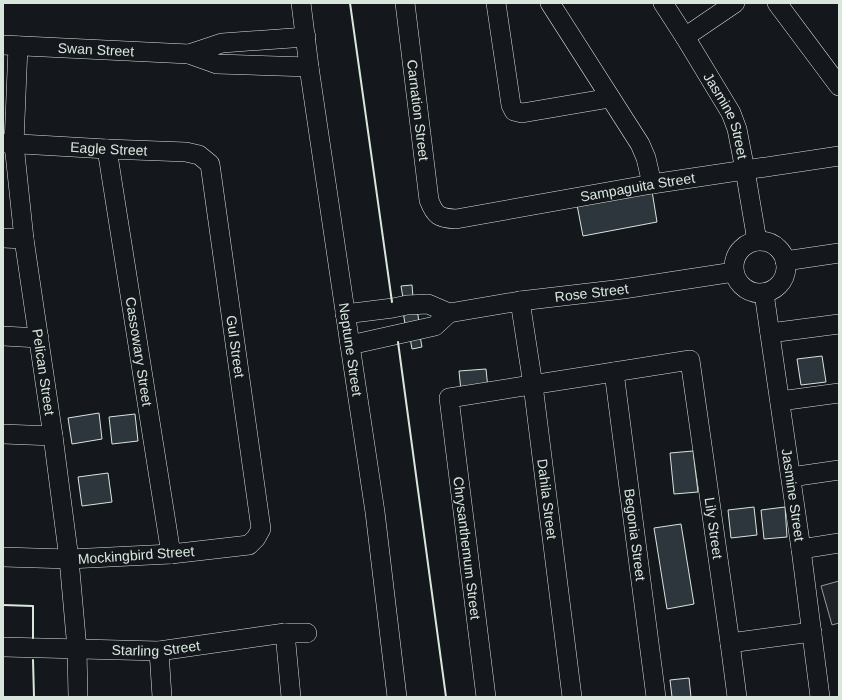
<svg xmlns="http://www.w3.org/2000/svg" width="842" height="700" font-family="Helvetica,sans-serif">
<rect width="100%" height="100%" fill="#14181c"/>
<path fill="#202428" stroke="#939e99" d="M 839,581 L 839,623 L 832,625 L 821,586 Z"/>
<path fill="#2c363c" stroke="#d8e6dc" d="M 652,191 L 657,222 L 583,236 L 577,205 Z
M 412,285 L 413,297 L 403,298 L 401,286 Z
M 417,309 L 419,322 L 405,324 L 403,311 Z
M 420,336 L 422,347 L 412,349 L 410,338 Z
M 822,356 L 826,382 L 801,385 L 797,359 Z
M 486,369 L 488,389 L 461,391 L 459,371 Z
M 99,413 L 102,439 L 72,444 L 68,418 Z
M 135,414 L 138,441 L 112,444 L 109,417 Z
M 693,451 L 698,492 L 674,494 L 670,453 Z
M 108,473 L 112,502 L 82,506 L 78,477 Z
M 754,507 L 757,535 L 731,538 L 728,510 Z
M 785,507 L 787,537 L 764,539 L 761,510 Z
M 681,524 L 694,604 L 667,609 L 654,528 Z
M 689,678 L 691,697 L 672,697 L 670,680 Z"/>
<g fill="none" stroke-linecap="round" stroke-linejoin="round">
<g stroke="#d8e6dc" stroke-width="20">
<g id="minor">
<path id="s1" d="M 301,3 L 309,67 L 350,345 L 375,512 L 397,697"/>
<path id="s2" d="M 405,3 L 429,200 C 435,216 439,218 456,219 L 652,184 L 839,156"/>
<path d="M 496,3 L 511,105 L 514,111 L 522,113 L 610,98"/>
<path d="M 550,3 L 640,144 L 646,158 L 652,184"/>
<path id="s3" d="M 663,3 L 685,37 L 731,113 L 737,129 L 745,170 L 757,241"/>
<path d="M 777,3 L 839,86"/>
<path d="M 685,37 L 735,3"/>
<path id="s4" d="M 3,45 L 189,54 L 217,64 L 309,67"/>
<path id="s5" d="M 18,46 L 14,144 L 24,239 L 53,436 L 69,559 L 77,649 L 78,697"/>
<path d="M 189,54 L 222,43 L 306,37"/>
<path id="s6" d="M 3,143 L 107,149 L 186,152 L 199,155 L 210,164 L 261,529 L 256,538 L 249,545 L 171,554 L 69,559 L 3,557"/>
<path id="s7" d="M 107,149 L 171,554"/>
<path d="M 3,238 L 24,239"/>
<circle cx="760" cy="267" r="26"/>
<path d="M 785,261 L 839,253"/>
<path id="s8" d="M 764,293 L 801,549 L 820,697"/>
<path id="s9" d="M 520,301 L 533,385 L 572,697"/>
<path id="s10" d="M 449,313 L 520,301 L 623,289 L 734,272"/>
<path d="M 345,314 L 393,308 L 407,305 L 428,304 L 449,313 L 435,326 L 350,345"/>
<path d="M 770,333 L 839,324"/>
<path d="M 3,336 L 39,338"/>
<path id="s11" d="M 614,372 L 656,697"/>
<path d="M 780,401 L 839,393"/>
<path d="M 3,434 L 53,436"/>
<path d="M 791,477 L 839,470"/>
<path d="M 801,549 L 839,543"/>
<path d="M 285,633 L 291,697"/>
<path d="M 730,643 L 812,632"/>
<path id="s12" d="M 3,647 L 159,651 L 285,633 L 307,633"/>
<path d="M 159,651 L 162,697"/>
<path id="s13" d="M 486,697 L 449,398 L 690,360 L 730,643 L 737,697"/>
</g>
</g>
<use href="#minor" stroke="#14181c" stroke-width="19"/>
<path stroke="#d8e6dc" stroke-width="2" d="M 350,3 L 392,302
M 398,342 L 446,697
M 3,605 L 33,606 L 33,638
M 33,660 L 34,697"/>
</g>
<g text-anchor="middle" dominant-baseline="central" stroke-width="3" stroke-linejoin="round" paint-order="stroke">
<g font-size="14" fill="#d8e6dc" stroke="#14181c">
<text stroke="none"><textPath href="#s4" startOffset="93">Swan Street</textPath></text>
<text stroke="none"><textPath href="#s2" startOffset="108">Carnation Street</textPath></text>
<text stroke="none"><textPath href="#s3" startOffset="130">Jasmine Street</textPath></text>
<text stroke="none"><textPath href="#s6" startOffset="106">Eagle Street</textPath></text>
<text stroke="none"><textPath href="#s2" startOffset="419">Sampaguita Street</textPath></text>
<text stroke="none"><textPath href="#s10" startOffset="144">Rose Street</textPath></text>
<text stroke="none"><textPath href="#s6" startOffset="395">Gul Street</textPath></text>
<text stroke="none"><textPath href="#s1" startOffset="350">Neptune Street</textPath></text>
<text stroke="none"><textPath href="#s7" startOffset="205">Cassowary Street</textPath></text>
<text stroke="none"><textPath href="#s5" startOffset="328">Pelican Street</textPath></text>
<text stroke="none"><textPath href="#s8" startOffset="204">Jasmine Street</textPath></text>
<text stroke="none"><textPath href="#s9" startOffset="200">Dahila Street</textPath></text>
<text stroke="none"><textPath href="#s13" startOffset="715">Lily Street</textPath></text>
<text stroke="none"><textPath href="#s11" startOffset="164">Begonia Street</textPath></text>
<text transform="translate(467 548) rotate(83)">Chrysanthemum Street</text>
<text transform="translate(136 555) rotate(-4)">Mockingbird Street</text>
<text stroke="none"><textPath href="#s12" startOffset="153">Starling Street</textPath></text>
</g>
</g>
<rect width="842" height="700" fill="none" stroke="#d8e6dc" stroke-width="8"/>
</svg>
